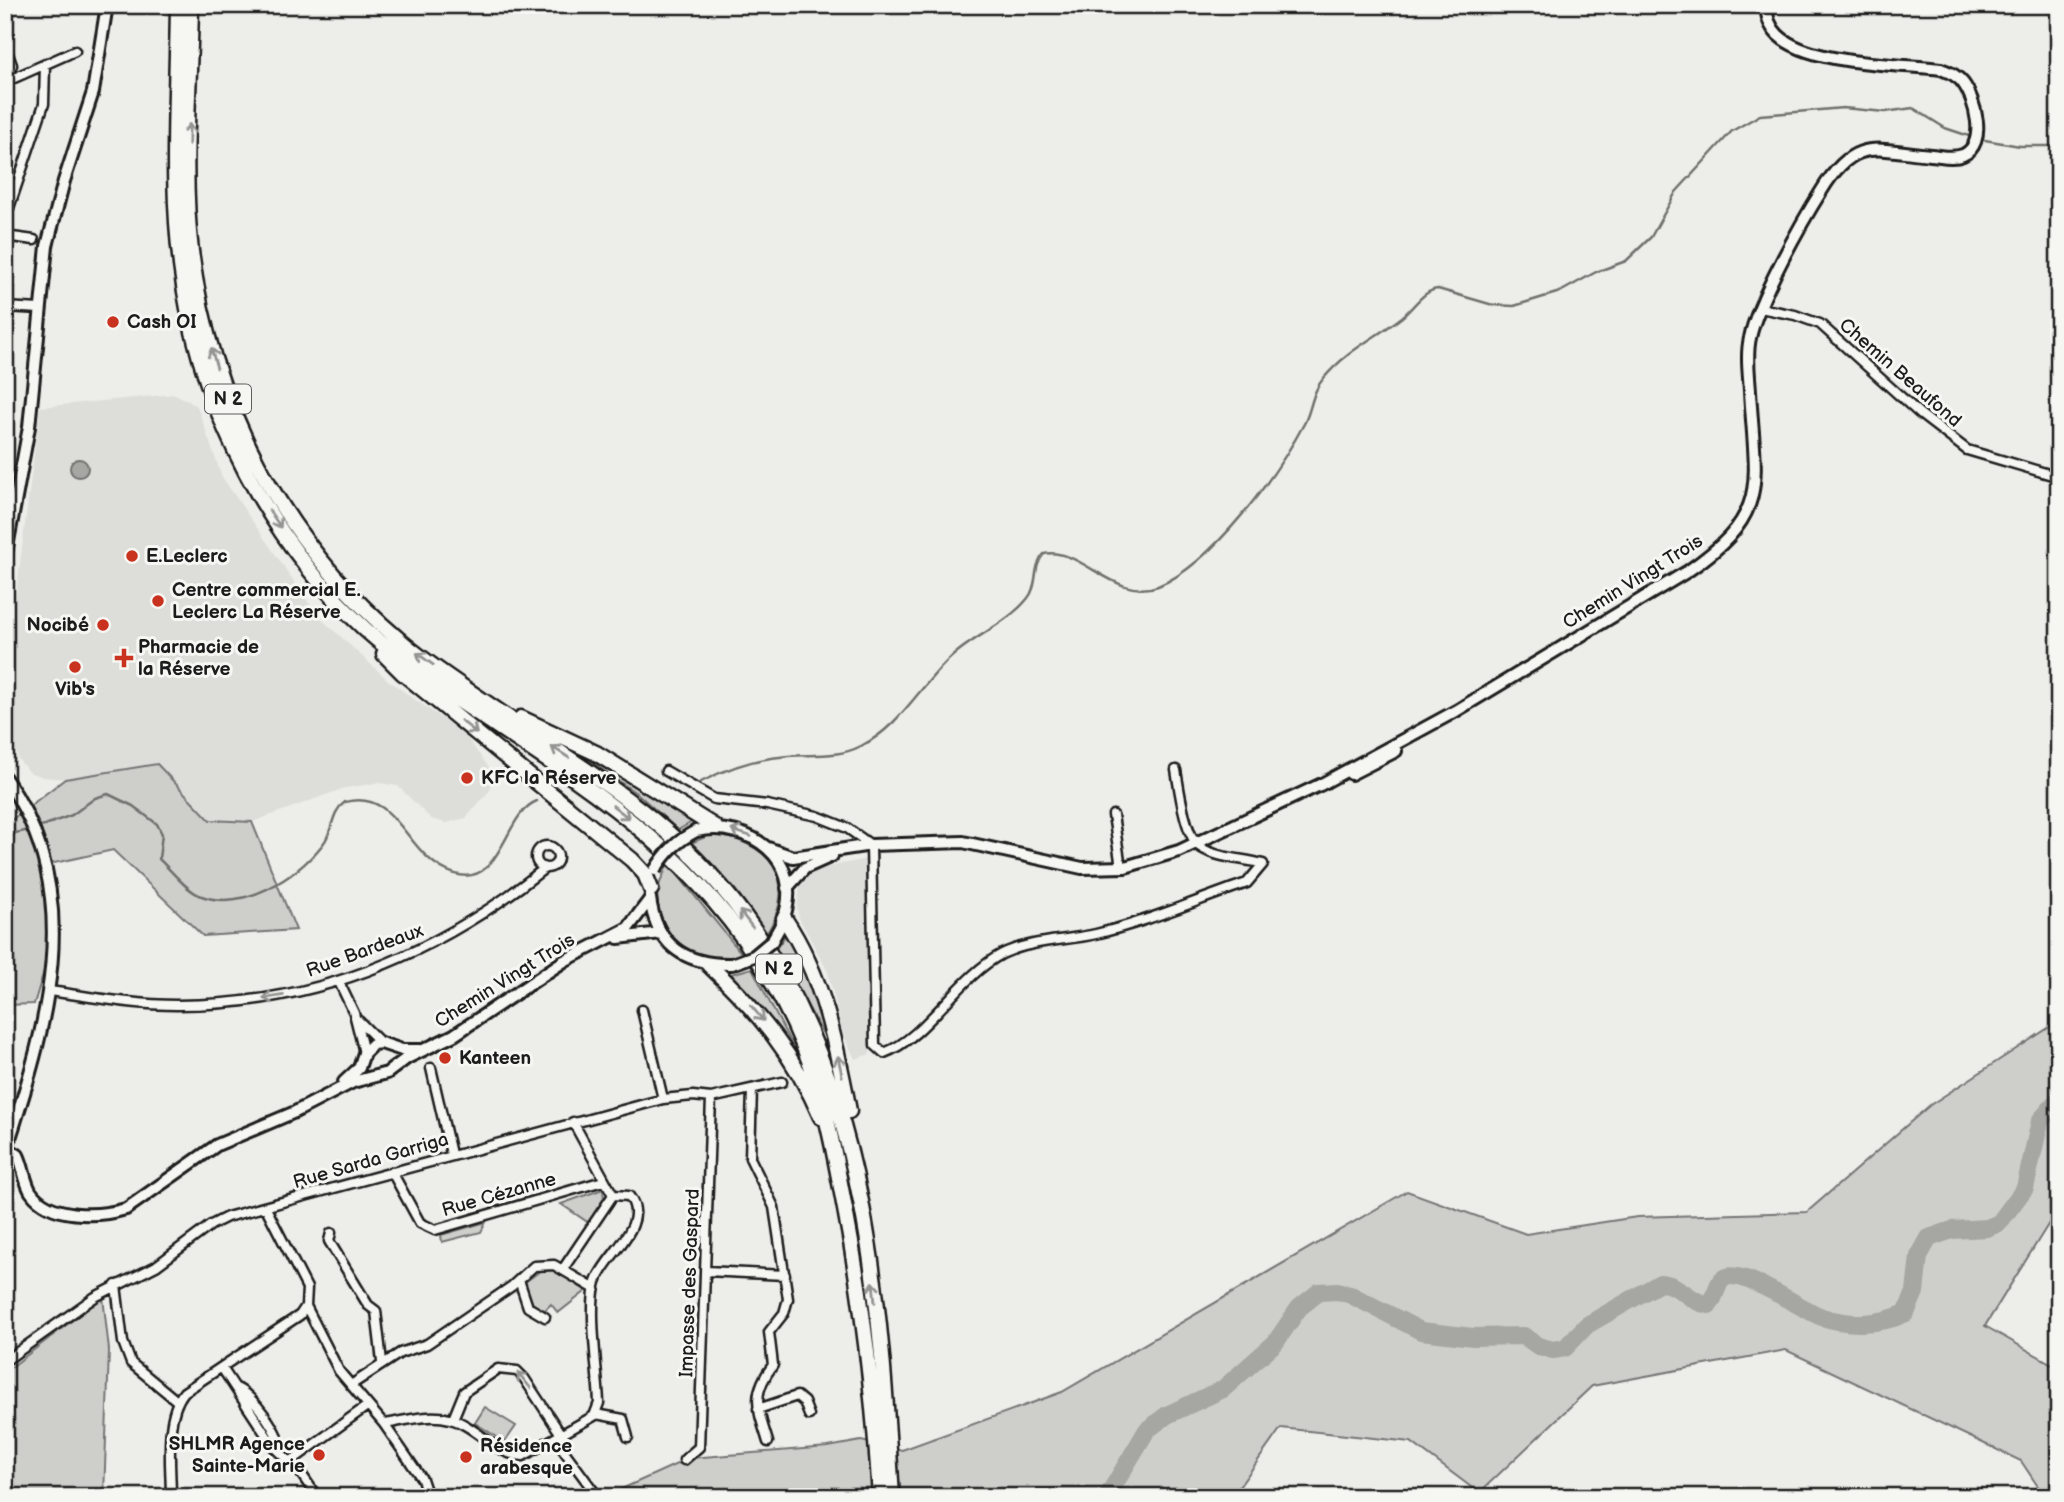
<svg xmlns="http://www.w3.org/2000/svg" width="2064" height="1502" font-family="'Balsamiq Sans',sans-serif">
<rect width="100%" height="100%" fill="#edede9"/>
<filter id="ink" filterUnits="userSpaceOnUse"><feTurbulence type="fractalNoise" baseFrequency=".0143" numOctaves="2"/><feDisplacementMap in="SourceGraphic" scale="14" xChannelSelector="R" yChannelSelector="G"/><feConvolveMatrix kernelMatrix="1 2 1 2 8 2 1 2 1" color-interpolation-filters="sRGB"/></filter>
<g filter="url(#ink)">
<path fill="#ddddda" d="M 175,394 L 197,406 L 222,477 L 317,615 L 389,681 L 464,734 L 493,773 L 490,790 L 466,818 L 446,823 L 431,819 L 398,786 L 379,783 L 345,788 L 252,822 L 210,820 L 157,764 L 65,779 L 43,777 L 29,772 L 18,759 L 7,705 L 6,673 L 40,407 Z
M 866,859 L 870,1054 L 855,1059 L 843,1034 L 828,972 L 799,918 L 797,908 L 800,886 L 814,870 Z"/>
<path fill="#cececb" stroke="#757574" stroke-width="2" d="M 571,748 L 626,774 L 692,822 L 678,830 L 639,795 Z
M 157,764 L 210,820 L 252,822 L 296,930 L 203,936 L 113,850 L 45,865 L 55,934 L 34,1004 L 5,1005 L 5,812 L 10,821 L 65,779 Z
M 710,835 C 769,839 800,880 767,933 L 734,888 L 691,843 Z
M 668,863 L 742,954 C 736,956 728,959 721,959 C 686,960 652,925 658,889 C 660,881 665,872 668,863 Z
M 785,936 L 788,936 L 806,966 L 833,1057 L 829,1058 L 823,1041 L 826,1039 L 776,949 Z
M 752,968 L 798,1057 L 731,974 Z
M 2059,1021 L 2059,1207 L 1985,1326 L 2059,1368 L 2059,1497 L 2045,1497 L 2021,1461 L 1786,1350 L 1592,1386 L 1479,1493 L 1411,1442 L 1281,1428 L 1232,1497 L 604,1497 L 690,1458 L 828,1447 L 861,1441 L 902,1450 L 1062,1392 L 1407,1191 L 1526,1234 L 1637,1217 L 1807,1212 L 1930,1105 Z
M 603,1189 L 604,1201 L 589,1223 L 561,1204 Z
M 486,1222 L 481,1232 L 442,1242 L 441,1235 Z
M 544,1268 L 552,1268 L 586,1291 L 558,1313 L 551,1304 L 543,1312 L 530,1303 L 524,1283 Z
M 103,1297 L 109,1350 L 104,1497 L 5,1497 L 5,1372 Z
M 485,1407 L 516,1426 L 505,1442 L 475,1423 Z"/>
<path fill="#a6a6a3" stroke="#6f6f6d" stroke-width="2" d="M70 468a9 9 0 1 1 18 0a9 9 0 1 1-18 0Z"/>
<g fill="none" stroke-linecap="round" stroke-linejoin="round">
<path stroke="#6f6f6d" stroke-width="2.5" d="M 1979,139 L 2020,146 L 2059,146
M 701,782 C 727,768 758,758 788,756 C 813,754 838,758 861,746 C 902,726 922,681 956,653 C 980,633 1009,622 1028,598 C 1039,584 1032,567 1044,554 C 1080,546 1115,602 1158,586 C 1213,564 1278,473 1305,422 C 1312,407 1312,392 1323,379 C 1347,350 1374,339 1402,317 C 1414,307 1424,290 1438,289 L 1493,305 L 1514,306 L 1560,292 L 1596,272 L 1626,261 L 1651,237 L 1676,192 L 1732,131 L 1760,115 L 1843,108 L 1885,112 L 1913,108 L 1945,128 L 1972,137
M 37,828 L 72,815 L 95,798 L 108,794 L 133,806 L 157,824 L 162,834 L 159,859 C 171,870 185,889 199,895 C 243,913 297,877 323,844 C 334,830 330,813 345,802 C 400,788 404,858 455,874 C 502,888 504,813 537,801
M 5,844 L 15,833 L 30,830"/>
<path stroke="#a6a6a3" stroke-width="18" d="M 1107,1497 L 1147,1430 L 1167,1415 L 1223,1389 L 1275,1343 L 1299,1308 L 1319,1292 L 1338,1291 L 1351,1295 L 1421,1331 L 1473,1337 L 1524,1336 L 1538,1346 L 1553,1350 L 1565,1348 L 1587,1325 L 1660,1283 C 1681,1284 1690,1303 1709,1305 C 1716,1298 1716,1283 1724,1278 C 1742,1267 1802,1310 1822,1317 C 1849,1326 1880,1325 1906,1313 L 1915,1292 L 1919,1256 L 1929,1238 L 1952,1230 L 1987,1228 L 1999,1223 L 2025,1188 L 2040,1121 L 2059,1099"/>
<g stroke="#1c1c1c" stroke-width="13">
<path id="street" d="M 5,46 L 12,65 L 8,80
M 5,82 L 75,51
M 5,220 L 44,104 L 45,64
M 5,236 L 34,240
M 5,307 L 40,309
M 1760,308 L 1795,315 L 1820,324 L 1920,414 L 1967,450 L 2059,477
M 666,771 L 714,799 L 767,805 L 817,816 L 847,828 L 871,845 L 875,1045 L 884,1053 C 925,1039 959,976 1002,954 C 1031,940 1065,941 1096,934 C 1147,922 1197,900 1247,883 L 1263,864 C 1243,858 1218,859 1200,847 C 1185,837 1179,787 1176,770
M 1113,815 L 1121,867
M536 857a11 11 0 1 1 22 0a11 11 0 1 1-22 0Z
M 339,982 L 354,1013 L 364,1053
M 50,991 C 92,997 135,1005 177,1005 C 316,1005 438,954 545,868
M 642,1010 L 663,1099
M 359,1021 L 381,1043
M 431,1068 L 451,1154
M 752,1089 L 750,1158 L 774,1207 L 788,1299 L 784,1313 L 769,1332 L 773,1365 C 750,1395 758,1409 768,1442
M 573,1122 L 613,1195
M 392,1172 L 420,1223 L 435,1230 L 603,1181
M 331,1233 L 329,1241 L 368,1305 L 376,1311 L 382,1362
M 563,1269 L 613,1195
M 706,1271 L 785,1275
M 519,1280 L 528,1307 L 545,1317
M 116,1285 L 123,1342 L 131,1363 L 177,1401
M 306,1306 L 339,1371 L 384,1424 L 422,1479 L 428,1497
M 5,1361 L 95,1297 L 156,1266 L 211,1225 L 227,1217 L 663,1099 L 693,1096 L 711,1098 L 782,1082
M 222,1368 L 274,1447 L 300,1472 L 317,1497
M 351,1385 L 400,1353 L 427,1344 L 512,1286 L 534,1266 L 554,1265 L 595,1289
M 236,1388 C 251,1393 284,1436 279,1452
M 758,1409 L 797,1396 L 804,1402 L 809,1415
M 596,1414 L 623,1419 L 628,1437
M 453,1419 L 464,1392 L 498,1369 L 517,1371 L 524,1378 L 562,1436
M 384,1424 C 404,1421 429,1413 450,1419 C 476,1425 495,1455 523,1456 L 594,1416 L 599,1403 C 598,1373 588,1308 596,1282 C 604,1256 652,1225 629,1196 L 613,1195
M 556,1440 L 598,1497
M 684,1460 L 699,1447 L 711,1098
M 290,1462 L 367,1406
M 171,1497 C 171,1466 164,1417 184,1392 L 300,1315 L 306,1306 L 307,1288 L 266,1208"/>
</g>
<g stroke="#1c1c1c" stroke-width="16">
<path id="secondary" d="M 5,558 L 29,427 L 47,246 L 64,181 L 93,92 L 107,5
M 1351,774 L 1396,751
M 5,778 C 89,895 45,1030 5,1154
M 1320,785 L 1456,711 L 1688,571 C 1772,513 1755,483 1750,391 C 1749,374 1746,355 1750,338 C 1757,302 1801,223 1822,190 C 1855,136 1876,150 1931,155 C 1942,156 1953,159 1963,155 C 1988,144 1975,99 1963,83 C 1957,75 1950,73 1941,69 C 1898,64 1809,65 1778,35 C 1769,26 1767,17 1766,5
M 696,831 C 749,820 804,859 784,917 C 782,925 776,933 772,941
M 768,848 L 793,857 L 871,845 L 963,842 L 1082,868 L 1125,867 L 1179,851 L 1326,782
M 787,888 L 805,868 L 832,856
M 650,898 C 656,946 686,965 732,964
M 618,938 L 661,933
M 344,1082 L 359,1068 L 364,1053 L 373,1044 L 381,1043 L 402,1050 L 420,1050
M 7,1148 L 18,1155 C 24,1167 24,1181 31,1192 C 50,1219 98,1217 126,1209 L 217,1145 L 295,1112 L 353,1082 L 387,1073 L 407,1058 L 454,1035 L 564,961 L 628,928 L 650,899"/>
</g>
<g stroke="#1c1c1c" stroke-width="19">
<path id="highway" d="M 178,5 C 177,98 169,194 184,286 C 204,414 270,542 366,630 C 401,661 440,688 479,714 C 594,791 696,855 769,977 C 817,1056 828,1120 845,1209 C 863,1304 874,1400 880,1497
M 191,5 C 190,86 181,171 191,251 C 210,401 281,540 397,638 C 423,661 454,681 482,700 C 588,773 681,822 755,931 C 868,1097 880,1303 892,1497
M 384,654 L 403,673 L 632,860 L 645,874 L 651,889
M 521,718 L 596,753 L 715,827
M 784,918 C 823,976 836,1043 849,1111
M 709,965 C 757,1010 795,1056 821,1117"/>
</g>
<use href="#street" stroke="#f6f6f2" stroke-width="8"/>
<use href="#secondary" stroke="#f6f6f2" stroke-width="10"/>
<use href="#highway" stroke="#f6f6f2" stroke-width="14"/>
<g stroke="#1c1c1c" stroke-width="16" stroke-linecap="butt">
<path id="secondary-bridge" d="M 655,870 C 666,852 677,841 696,831
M 732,964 L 754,956 L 772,941"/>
</g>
<use href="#secondary-bridge" stroke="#f6f6f2" stroke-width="10"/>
</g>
<defs><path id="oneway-shaft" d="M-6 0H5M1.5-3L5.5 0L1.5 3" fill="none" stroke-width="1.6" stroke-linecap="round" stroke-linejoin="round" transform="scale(1.75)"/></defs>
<g stroke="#949492">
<use href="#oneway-shaft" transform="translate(189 134) rotate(-89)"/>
<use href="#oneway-shaft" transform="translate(214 358) rotate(-106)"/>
<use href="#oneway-shaft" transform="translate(275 519) rotate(56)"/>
<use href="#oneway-shaft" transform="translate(425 659) rotate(-144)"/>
<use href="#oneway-shaft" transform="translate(469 727) rotate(39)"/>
<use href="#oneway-shaft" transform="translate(560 752) rotate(-147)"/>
<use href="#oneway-shaft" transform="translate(621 812) rotate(38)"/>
<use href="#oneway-shaft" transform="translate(741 833) rotate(-162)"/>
<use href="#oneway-shaft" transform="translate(746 919) rotate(-128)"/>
<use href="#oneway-shaft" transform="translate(273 997) rotate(171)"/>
<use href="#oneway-shaft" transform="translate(757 1013) rotate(50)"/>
<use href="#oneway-shaft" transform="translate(840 1066) rotate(-102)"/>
<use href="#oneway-shaft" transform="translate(874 1292) rotate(-95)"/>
<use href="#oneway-shaft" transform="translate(524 1380) rotate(-129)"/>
</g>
</g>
<g fill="#c8321e" stroke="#f6f6f2" stroke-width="2.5">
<circle cx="113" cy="322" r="7"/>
<circle cx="132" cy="556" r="7"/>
<circle cx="158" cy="601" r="7"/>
<circle cx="103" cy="625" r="7"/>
<path d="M120.5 647.5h7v7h7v7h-7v7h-7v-7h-7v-7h7z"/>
<circle cx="75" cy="667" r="7"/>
<circle cx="467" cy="778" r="7"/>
<circle cx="445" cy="1058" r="7"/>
<circle cx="319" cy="1455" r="7"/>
<circle cx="466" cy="1457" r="7"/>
</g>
<g text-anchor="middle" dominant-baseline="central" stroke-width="6" stroke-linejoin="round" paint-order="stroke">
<g fill="#f6f6f2" stroke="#5d5d5c" stroke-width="2">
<rect x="205" y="384.5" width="46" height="29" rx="5"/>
<rect x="756" y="954.5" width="46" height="29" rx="5"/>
</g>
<g font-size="18" font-weight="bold" fill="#1c1c1c">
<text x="228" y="399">N 2</text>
<text x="779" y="969">N 2</text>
</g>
<g font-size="19" font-weight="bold" fill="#1c1c1c" stroke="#f6f6f2" text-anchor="start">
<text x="127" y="322">Cash OI</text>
<text x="146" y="556">E.Leclerc</text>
<text x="172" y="590">Centre commercial E.<tspan x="172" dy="22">Leclerc La Réserve</tspan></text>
<text x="89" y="625" text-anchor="end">Nocibé</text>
<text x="138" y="647">Pharmacie de<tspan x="138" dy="22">la Réserve</tspan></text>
<text x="75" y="689" text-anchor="middle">Vib's</text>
<text x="481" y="778">KFC la Réserve</text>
<text x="459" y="1058">Kanteen</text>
<text x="305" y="1444" text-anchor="end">SHLMR Agence<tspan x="305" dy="22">Sainte-Marie</tspan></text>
<text x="480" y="1446">Résidence<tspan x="480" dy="22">arabesque</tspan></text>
</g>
<g font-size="19" fill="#1c1c1c" stroke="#f6f6f2">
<text transform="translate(1900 373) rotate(41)">Chemin Beaufond</text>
<text transform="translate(1633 582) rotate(-32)">Chemin Vingt Trois</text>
<text transform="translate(365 951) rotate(-20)">Rue Bardeaux</text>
<text transform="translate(505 981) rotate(-32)">Chemin Vingt Trois</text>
<text transform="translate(371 1161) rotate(-16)">Rue Sarda Garriga</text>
<text transform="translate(499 1195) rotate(-16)">Rue Cézanne</text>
<text transform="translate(690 1283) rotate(-88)">Impasse des Gaspard</text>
</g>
</g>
<rect width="2064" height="1502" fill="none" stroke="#f6f6f2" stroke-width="28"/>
<rect x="14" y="14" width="2036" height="1474" fill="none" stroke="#1c1c1c" stroke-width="2.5" filter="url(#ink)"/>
</svg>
